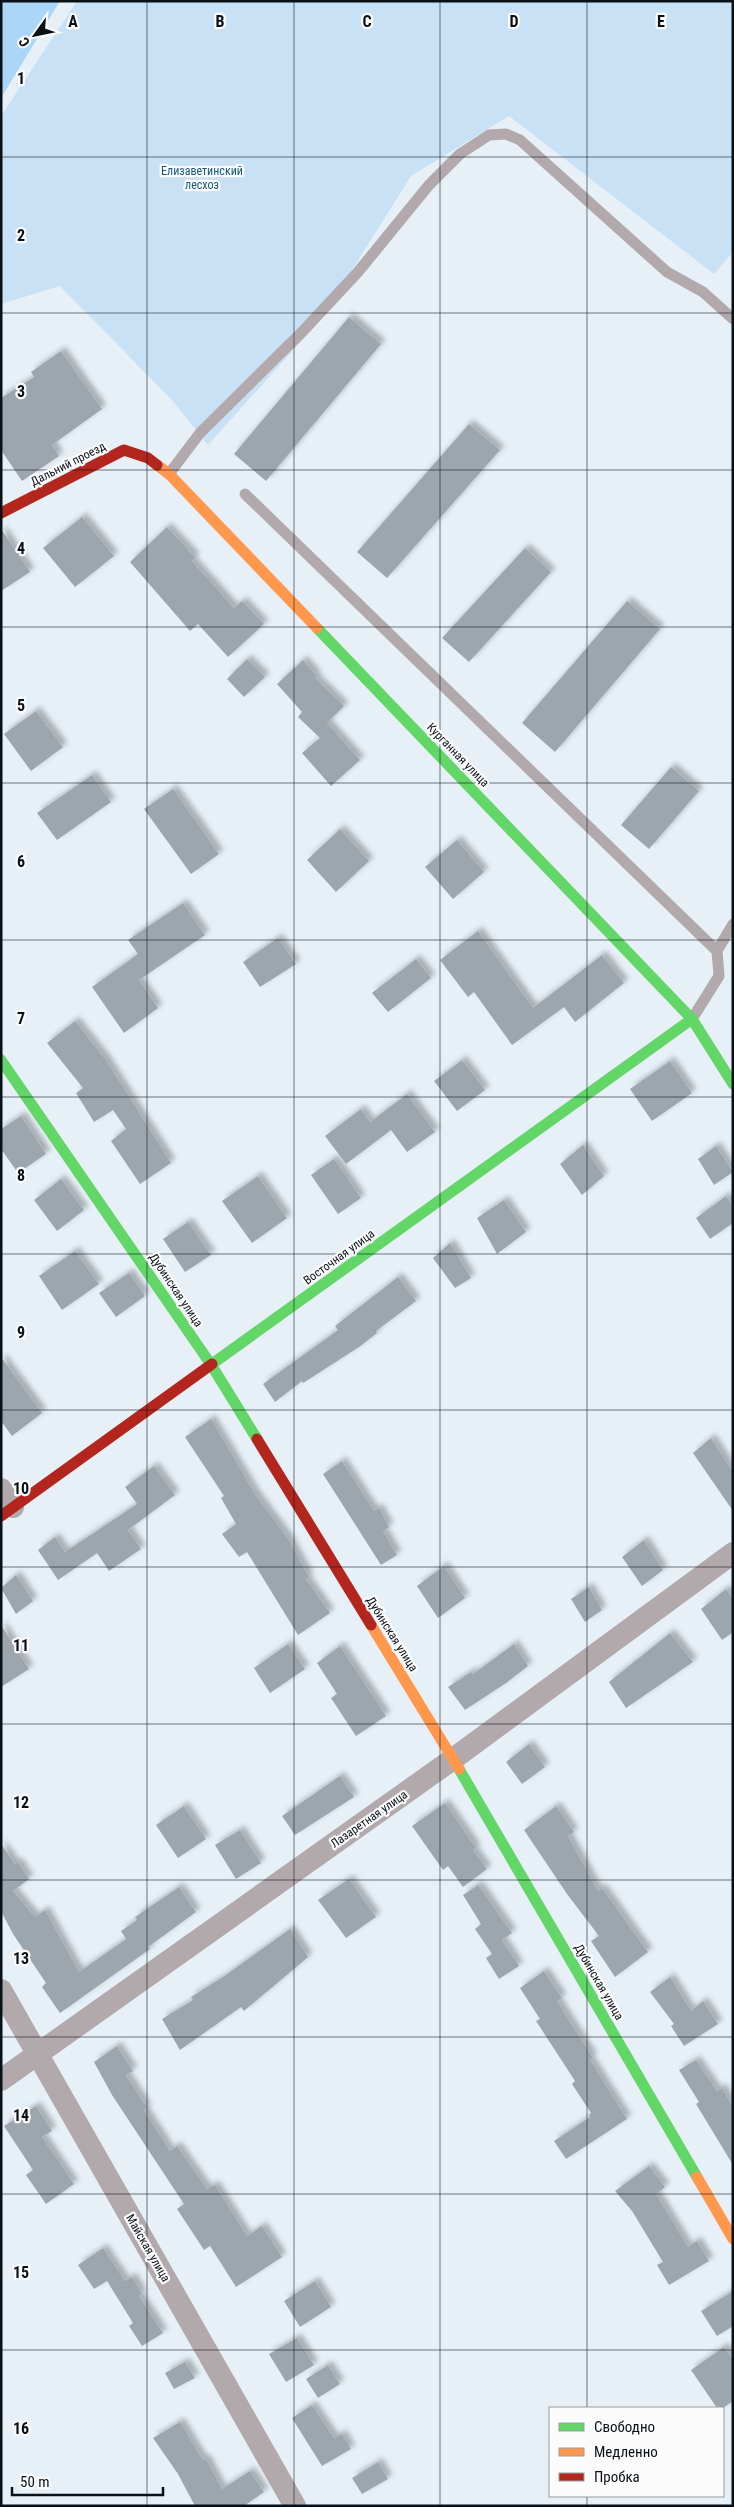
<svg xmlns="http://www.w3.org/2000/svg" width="734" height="2507" font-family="'Roboto Condensed',sans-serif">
<defs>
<filter id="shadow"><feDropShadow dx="4.5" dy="-4.5" stdDeviation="2.5" flood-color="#0004"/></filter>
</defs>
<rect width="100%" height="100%" fill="#e7f0f7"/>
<path fill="#c8e1f4" d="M 77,1 L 733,1 L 733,252 L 714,274 L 509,116 L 411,176 L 322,318 L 208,445 L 172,400 L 60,286 L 1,304 L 1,116 Z"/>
<path fill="#abd6f8" d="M 1,1 L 60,1 L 1,98 Z"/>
<path fill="#9da6ad" filter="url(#shadow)" d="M 349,317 L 381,344 L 266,481 L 234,454 Z
M 61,351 L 102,409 L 52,445 L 59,456 L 22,481 L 1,450 L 1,398 L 34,377 L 31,372 Z
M 469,424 L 500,450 L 387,578 L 357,552 Z
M 82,517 L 114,556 L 75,587 L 43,548 Z
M 167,527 L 195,557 L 192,561 L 234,608 L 242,601 L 264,624 L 228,657 L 198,624 L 190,631 L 130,562 Z
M 1,529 L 30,572 L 1,591 Z
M 525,548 L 551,572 L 469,662 L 442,638 Z
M 627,601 L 660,629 L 555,752 L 522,723 Z
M 247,659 L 265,677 L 244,697 L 227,679 Z
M 303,660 L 317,676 L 315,678 L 344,706 L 327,723 L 360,760 L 331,786 L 302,753 L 320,738 L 298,717 L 302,712 L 277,684 Z
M 36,711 L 63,747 L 31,771 L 4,734 Z
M 671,767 L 699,791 L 649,849 L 621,825 Z
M 92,775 L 111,802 L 57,840 L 37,813 Z
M 173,789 L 219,854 L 191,874 L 144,809 Z
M 340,829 L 369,861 L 336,892 L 307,860 Z
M 457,840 L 484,872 L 453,899 L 425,867 Z
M 183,903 L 205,935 L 139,980 L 158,1008 L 124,1033 L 92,987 L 138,954 L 128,940 Z
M 478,931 L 533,1008 L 602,955 L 624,983 L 575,1022 L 564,1007 L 512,1045 L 474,992 L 468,997 L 440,960 Z
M 278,938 L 296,964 L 260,987 L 243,962 Z
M 416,959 L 431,978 L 388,1012 L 372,993 Z
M 75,1021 L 106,1060 L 171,1163 L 140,1184 L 111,1141 L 126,1129 L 113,1110 L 94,1122 L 76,1093 L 83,1088 L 47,1043 Z
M 462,1060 L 485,1090 L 457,1111 L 434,1081 Z
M 670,1061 L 692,1093 L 652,1121 L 630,1089 Z
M 407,1094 L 435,1132 L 407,1152 L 391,1130 L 346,1164 L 325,1136 L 361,1109 L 370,1122 Z
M 21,1116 L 46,1154 L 18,1173 L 1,1149 L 1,1129 Z
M 583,1145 L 604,1176 L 582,1195 L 560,1164 Z
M 716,1146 L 733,1172 L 714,1185 L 698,1159 Z
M 334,1159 L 361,1198 L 338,1214 L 311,1175 Z
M 258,1176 L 287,1218 L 252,1243 L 222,1201 Z
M 61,1179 L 84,1210 L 57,1231 L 34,1200 Z
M 726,1196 L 733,1207 L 733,1223 L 710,1239 L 696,1218 Z
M 504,1200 L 526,1232 L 497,1254 L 477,1218 Z
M 188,1222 L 211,1255 L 185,1272 L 163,1239 Z
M 450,1243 L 471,1278 L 455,1288 L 433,1258 Z
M 75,1251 L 99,1284 L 62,1310 L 39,1276 Z
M 129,1273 L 145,1296 L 116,1317 L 99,1293 Z
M 398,1277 L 416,1301 L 376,1331 L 377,1333 L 359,1347 L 303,1383 L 302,1381 L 275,1402 L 263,1384 L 338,1330 L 335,1326 Z
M 1,1357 L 42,1413 L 12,1436 L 1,1421 Z
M 211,1419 L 255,1494 L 289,1540 L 309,1577 L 306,1579 L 330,1613 L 298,1635 L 247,1552 L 239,1557 L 222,1534 L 236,1524 L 221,1498 L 224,1496 L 185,1437 Z
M 711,1438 L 733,1472 L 733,1511 L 693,1453 Z
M 342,1461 L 374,1511 L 379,1508 L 389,1527 L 383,1531 L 397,1555 L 381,1565 L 323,1474 Z
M 154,1466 L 175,1495 L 128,1530 L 141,1549 L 109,1571 L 97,1553 L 58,1580 L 38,1550 L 55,1537 L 65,1552 L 137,1504 L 125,1487 Z
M 644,1540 L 663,1570 L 642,1586 L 622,1557 Z
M 444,1566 L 465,1598 L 438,1618 L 417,1586 Z
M 16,1575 L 33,1601 L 16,1614 L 1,1588 Z
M 589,1587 L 602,1610 L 585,1622 L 571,1599 Z
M 726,1589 L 733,1599 L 733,1632 L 722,1640 L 701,1609 Z
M 1,1625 L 29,1669 L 1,1687 Z
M 670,1633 L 693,1662 L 626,1708 L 609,1682 Z
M 288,1644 L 305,1669 L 270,1693 L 254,1668 Z
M 514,1644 L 528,1666 L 506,1683 L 465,1710 L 448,1687 L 471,1672 L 473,1674 Z
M 340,1646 L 386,1716 L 356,1736 L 331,1698 L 337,1694 L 317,1663 Z
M 529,1744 L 545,1767 L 522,1784 L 506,1762 Z
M 340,1776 L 354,1797 L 295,1835 L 282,1816 Z
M 445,1803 L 476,1848 L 473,1850 L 487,1869 L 463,1887 L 448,1866 L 443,1870 L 412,1826 Z
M 184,1806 L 206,1839 L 178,1858 L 156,1825 Z
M 556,1806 L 574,1832 L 568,1836 L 598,1891 L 602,1888 L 648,1952 L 615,1977 L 591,1941 L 599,1936 L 567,1894 L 524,1830 Z
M 240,1830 L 261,1863 L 236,1879 L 215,1845 Z
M 1,1844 L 15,1864 L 18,1862 L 29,1879 L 13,1891 L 35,1917 L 45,1910 L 79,1972 L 126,1939 L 121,1931 L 137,1920 L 135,1917 L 179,1887 L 196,1912 L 148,1947 L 150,1949 L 60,2013 L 42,1987 L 46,1983 L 13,1934 L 1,1911 Z
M 349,1879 L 376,1917 L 346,1938 L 318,1900 Z
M 478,1885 L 512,1933 L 502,1940 L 519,1966 L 499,1979 L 486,1958 L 492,1954 L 475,1929 L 481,1924 L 463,1895 Z
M 290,1929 L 308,1957 L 244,2011 L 241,2007 L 180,2050 L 162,2019 L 193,2000 L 191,1997 L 223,1977 Z
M 544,1971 L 562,1998 L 557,2001 L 593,2058 L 590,2060 L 627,2119 L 566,2159 L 554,2141 L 590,2117 L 589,2115 L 591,2113 L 572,2084 L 575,2081 L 536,2021 L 540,2019 L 520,1988 Z
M 670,1977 L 691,2011 L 703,2001 L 718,2024 L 684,2046 L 671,2026 L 674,2024 L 650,1992 Z
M 117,2046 L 133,2071 L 126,2075 L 147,2108 L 144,2110 L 170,2151 L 177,2146 L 207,2189 L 215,2185 L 247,2236 L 262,2226 L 282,2257 L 236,2287 L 210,2246 L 204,2250 L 177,2209 L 184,2204 L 112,2095 L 94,2062 Z
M 696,2060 L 717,2091 L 722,2088 L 733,2107 L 733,2165 L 696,2104 L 699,2102 L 679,2070 Z
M 36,2106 L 52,2131 L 42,2137 L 74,2184 L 46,2204 L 26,2175 L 33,2170 L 4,2126 Z
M 649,2166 L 665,2187 L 656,2194 L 688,2247 L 697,2241 L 709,2261 L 669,2285 L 657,2265 L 663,2262 L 632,2211 L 615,2191 Z
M 103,2248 L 125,2281 L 132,2277 L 142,2294 L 139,2296 L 163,2333 L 142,2346 L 129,2326 L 133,2323 L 107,2281 L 94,2289 L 78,2265 Z
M 315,2281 L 331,2307 L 300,2327 L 284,2301 Z
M 733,2291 L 733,2326 L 717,2336 L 701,2311 Z
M 297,2338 L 314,2365 L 286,2382 L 269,2354 Z
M 724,2347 L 733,2360 L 733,2401 L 723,2408 L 717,2408 L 691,2370 Z
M 185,2362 L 195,2378 L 174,2389 L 165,2373 Z
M 328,2365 L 340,2384 L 318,2398 L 306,2379 Z
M 312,2405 L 334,2438 L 342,2434 L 351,2449 L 322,2466 L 292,2418 Z
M 180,2422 L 203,2460 L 206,2459 L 222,2489 L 250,2471 L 264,2492 L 244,2506 L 195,2506 L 178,2474 L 153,2438 Z
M 378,2462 L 388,2479 L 362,2494 L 352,2478 Z"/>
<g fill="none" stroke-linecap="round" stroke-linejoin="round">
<path stroke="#b1a9ab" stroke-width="11" d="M 169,474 L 200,433 L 303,331 L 358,272 L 429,185 L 460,154 L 489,135 L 506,134 L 520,140 L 667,272 L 703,292 L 733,319
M 245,494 L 717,951
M 692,1019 L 719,976 L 717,951 L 733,924"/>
<path stroke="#b1a9ab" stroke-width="22" d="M 1,1489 L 13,1507
M 1,1990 L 295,2506
M 1,2080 L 453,1759 L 733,1553"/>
<path stroke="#63d668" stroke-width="11" d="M 317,628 L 692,1019 L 733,1084
M 1,1060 L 212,1366 L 257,1439
M 212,1364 L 692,1019
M 459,1769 L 697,2177"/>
<path stroke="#ff974d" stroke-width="11" d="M 157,465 L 169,474 L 317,628
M 371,1625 L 459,1769
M 697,2177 L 733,2239"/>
<path stroke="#b3261e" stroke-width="11" d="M 1,513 L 124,450 L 148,458 L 157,465
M 257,1439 L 371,1625
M 1,1516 L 212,1364"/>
</g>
<path fill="none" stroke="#091118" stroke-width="1" stroke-opacity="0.55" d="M 147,1 L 147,2506M 294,1 L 294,2506M 440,1 L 440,2506M 587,1 L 587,2408M 1,157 L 733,157M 1,313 L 733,313M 1,470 L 733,470M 1,627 L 733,627M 1,783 L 733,783M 1,940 L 733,940M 1,1097 L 733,1097M 1,1254 L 733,1254M 1,1410 L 733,1410M 1,1567 L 733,1567M 1,1724 L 733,1724M 1,1880 L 733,1880M 1,2037 L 733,2037M 1,2194 L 733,2194M 1,2350 L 733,2350M 587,2496 L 587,2506"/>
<g text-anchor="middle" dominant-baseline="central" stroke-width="4.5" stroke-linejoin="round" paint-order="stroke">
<g font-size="12" fill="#165983" stroke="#fbfbfb">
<text x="202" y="171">Елизаветинский<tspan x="202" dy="14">лесхоз</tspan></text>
</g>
<g font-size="12" fill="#091118" stroke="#fbfbfb">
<text transform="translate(68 464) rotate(-27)">Дальний проезд</text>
<text transform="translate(458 755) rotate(46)">Курганная улица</text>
<text transform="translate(339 1257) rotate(-36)">Восточная улица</text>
<text transform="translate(176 1290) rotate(56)">Дубинская улица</text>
<text transform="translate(392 1634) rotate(58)">Дубинская улица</text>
<text transform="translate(369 1819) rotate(-35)">Лазаретная улица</text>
<text transform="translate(599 1982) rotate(60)">Дубинская улица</text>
<text transform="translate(148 2248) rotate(60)">Майская улица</text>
</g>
</g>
<g font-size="16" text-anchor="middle" font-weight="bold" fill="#091118" stroke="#fbfbfb" stroke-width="4.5" stroke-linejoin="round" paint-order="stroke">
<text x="73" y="27">A</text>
<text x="220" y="27">B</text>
<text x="367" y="27">C</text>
<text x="514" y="27">D</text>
<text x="661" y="27">E</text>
<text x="21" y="84">1</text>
<text x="21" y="241">2</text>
<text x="21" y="397">3</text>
<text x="21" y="554">4</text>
<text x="21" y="711">5</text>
<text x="21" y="867">6</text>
<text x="21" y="1024">7</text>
<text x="21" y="1181">8</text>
<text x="21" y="1338">9</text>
<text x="21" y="1494">10</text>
<text x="21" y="1651">11</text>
<text x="21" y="1808">12</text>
<text x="21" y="1964">13</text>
<text x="21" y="2121">14</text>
<text x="21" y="2278">15</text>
<text x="21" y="2434">16</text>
</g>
<rect width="734" height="2507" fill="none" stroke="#091118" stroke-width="5"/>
<rect x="549" y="2407" width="175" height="90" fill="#fbfbfb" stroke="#9a9da0"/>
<rect x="559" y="2423" width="25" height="8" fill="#63d668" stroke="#9a9da0"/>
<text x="594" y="2432" font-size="15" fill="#091118">Свободно</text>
<rect x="559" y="2448" width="25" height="8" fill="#ff974d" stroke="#9a9da0"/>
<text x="594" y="2457" font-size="15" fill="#091118">Медленно</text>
<rect x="559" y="2473" width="25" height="8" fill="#b3261e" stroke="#9a9da0"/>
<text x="594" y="2482" font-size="15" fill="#091118">Пробка</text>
<g transform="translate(35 35) rotate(237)" stroke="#fbfbfb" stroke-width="4" paint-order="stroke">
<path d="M0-4L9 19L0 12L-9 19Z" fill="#091118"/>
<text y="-8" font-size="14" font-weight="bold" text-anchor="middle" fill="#091118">С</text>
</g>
<path d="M12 2487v8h151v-8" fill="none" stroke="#091118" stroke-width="2.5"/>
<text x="20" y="2487" font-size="15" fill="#091118" stroke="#fbfbfb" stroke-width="4" paint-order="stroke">50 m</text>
</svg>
